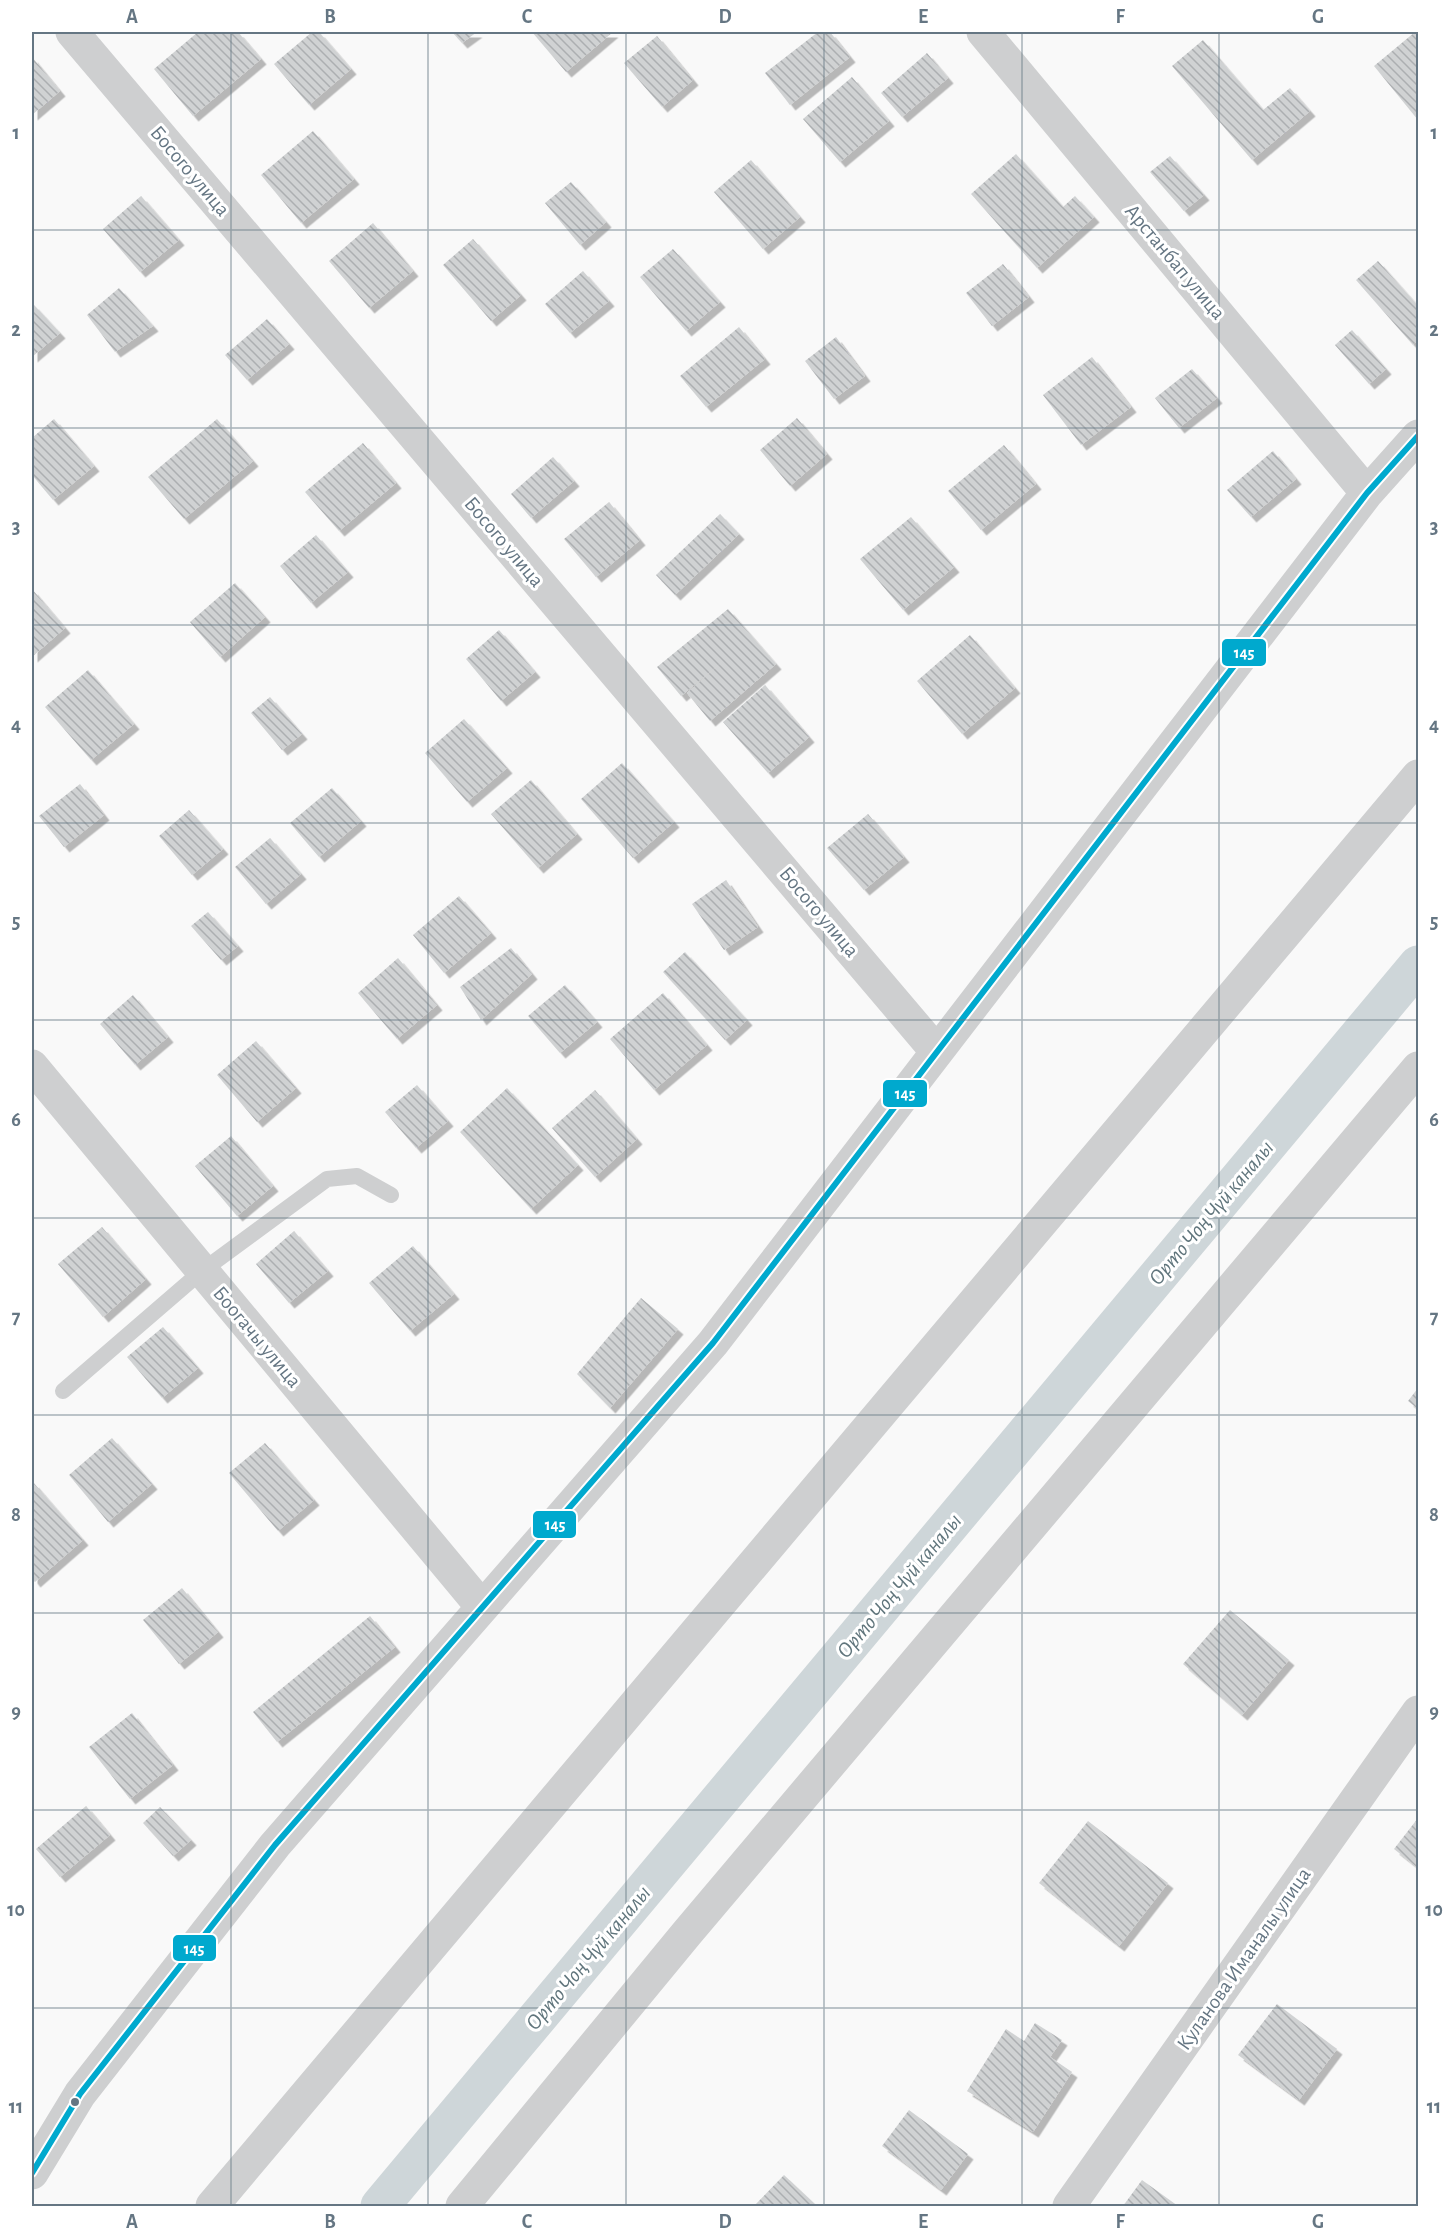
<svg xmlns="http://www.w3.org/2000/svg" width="1450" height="2238" font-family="'Alegreya Sans',sans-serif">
<defs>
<pattern id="building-back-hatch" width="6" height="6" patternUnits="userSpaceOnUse" patternTransform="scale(1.5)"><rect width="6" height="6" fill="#d0d2d3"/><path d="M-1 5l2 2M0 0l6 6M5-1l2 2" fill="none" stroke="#acafb1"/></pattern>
<filter id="shadow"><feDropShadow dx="5.5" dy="5.5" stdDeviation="0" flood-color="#0004"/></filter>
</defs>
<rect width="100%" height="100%" fill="#f9f9f9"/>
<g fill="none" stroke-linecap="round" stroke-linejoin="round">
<path stroke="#ced6d9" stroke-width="39" d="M 380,2206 L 1418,965"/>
</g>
<path fill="url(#building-back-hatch)" filter="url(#shadow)" d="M 198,32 L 238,32 L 261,59 L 193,116 L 154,69 Z
M 312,32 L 319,32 L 351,69 L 309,105 L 274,64 Z
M 452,32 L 477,32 L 462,43 Z
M 532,32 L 613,32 L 566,72 Z
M 818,32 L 830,32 L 850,57 L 790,105 L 765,73 Z
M 1415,32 L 1418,32 L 1418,120 L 1374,66 Z
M 657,36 L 693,80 L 662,107 L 624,63 Z
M 1203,40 L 1263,110 L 1290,88 L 1310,111 L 1252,160 L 1172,66 Z
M 927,53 L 948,78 L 902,117 L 881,93 Z
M 32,57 L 60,91 L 32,115 Z
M 852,77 L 889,121 L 840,162 L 803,119 Z
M 313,131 L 354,179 L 301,223 L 261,175 Z
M 1016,154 L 1063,207 L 1075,196 L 1094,217 L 1037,268 L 971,194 Z
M 1170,156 L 1204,195 L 1184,211 L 1150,172 Z
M 751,160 L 800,217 L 763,249 L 714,192 Z
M 571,182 L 606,222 L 580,245 L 545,203 Z
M 141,196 L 179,240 L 140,272 L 103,229 Z
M 373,223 L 413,271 L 369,308 L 329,261 Z
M 473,239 L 521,295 L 491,321 L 443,265 Z
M 673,249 L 720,302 L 686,331 L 640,277 Z
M 1378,261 L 1418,306 L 1418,340 L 1413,345 L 1356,280 Z
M 1003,264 L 1029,297 L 992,326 L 966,293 Z
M 583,271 L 609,301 L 570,333 L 545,304 Z
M 119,288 L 153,326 L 115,352 L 87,315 Z
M 33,304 L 60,333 L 32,357 L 32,305 Z
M 267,319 L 289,344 L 247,380 L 225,355 Z
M 739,327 L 765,359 L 706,407 L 680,376 Z
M 1352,330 L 1386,369 L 1369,384 L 1335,345 Z
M 836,337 L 865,376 L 834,399 L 805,361 Z
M 1092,357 L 1131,407 L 1081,445 L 1043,395 Z
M 1192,369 L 1217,398 L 1179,428 L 1155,398 Z
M 797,418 L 827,454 L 790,486 L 760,450 Z
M 54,419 L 94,466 L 53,500 L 32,475 L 32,438 Z
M 217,419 L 253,461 L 184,519 L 148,477 Z
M 363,443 L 396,483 L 339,531 L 305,492 Z
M 1004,445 L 1036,484 L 981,530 L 948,491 Z
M 1273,451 L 1296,479 L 1251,517 L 1227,490 Z
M 553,457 L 574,481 L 531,518 L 511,494 Z
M 609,502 L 640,540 L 596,577 L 564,539 Z
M 720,514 L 739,534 L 675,595 L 656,575 Z
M 911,517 L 954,567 L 903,610 L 860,559 Z
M 316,535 L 348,572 L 311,603 L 280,566 Z
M 235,583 L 265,617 L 220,657 L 190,622 Z
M 32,589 L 65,628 L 32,657 Z
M 728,609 L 776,664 L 710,721 L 687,693 L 723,661 L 681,696 L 657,667 Z
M 499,630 L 535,672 L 501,701 L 466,659 Z
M 970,635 L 1015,688 L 962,734 L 917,681 Z
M 88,670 L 134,724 L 91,760 L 45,707 Z
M 765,685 L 809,737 L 768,773 L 723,722 Z
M 270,697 L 302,734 L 282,750 L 251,713 Z
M 464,719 L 507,768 L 467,802 L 425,753 Z
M 622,763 L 674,822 L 633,858 L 581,799 Z
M 531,780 L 577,834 L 538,868 L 491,814 Z
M 80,784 L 104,815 L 64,847 L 39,816 Z
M 332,788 L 361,821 L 319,857 L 290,823 Z
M 189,810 L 223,849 L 192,875 L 159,836 Z
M 868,814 L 904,857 L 864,890 L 827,848 Z
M 270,838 L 301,874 L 266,904 L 235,867 Z
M 726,880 L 758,927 L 724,950 L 692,904 Z
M 459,896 L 491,933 L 444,973 L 413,935 Z
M 208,912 L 238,946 L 221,960 L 191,926 Z
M 511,948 L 532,974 L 481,1020 L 460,987 Z
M 685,952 L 747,1020 L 725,1040 L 663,972 Z
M 398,958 L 437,1005 L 397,1039 L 358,993 Z
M 565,985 L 597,1022 L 560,1053 L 528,1016 Z
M 663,993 L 707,1045 L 654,1090 L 610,1039 Z
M 133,995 L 168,1037 L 135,1065 L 100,1024 Z
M 256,1041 L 296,1088 L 257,1122 L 217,1075 Z
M 417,1085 L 448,1121 L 416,1148 L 385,1112 Z
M 507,1088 L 578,1165 L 531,1209 L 460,1132 Z
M 595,1090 L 637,1139 L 595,1177 L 552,1128 Z
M 231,1136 L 273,1186 L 237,1216 L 195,1166 Z
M 102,1227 L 146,1279 L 103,1317 L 58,1264 Z
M 294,1231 L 328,1271 L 289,1303 L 256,1264 Z
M 413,1246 L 454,1294 L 410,1331 L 369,1283 Z
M 641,1298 L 678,1329 L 610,1408 L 577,1374 Z
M 163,1327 L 198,1368 L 162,1398 L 127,1357 Z
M 1418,1388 L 1418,1409 L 1408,1401 Z
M 112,1438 L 152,1484 L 108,1522 L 69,1475 Z
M 265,1443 L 314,1500 L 278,1531 L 229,1473 Z
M 33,1482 L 83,1540 L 35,1582 L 32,1578 Z
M 182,1588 L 218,1632 L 179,1664 L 143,1620 Z
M 1230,1610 L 1289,1660 L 1242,1715 L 1183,1664 Z
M 370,1616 L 395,1647 L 277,1742 L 253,1712 Z
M 132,1713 L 173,1765 L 130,1799 L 89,1747 Z
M 86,1806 L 110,1835 L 60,1877 L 36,1849 Z
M 160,1807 L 191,1840 L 173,1856 L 143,1823 Z
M 1418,1818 L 1418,1868 L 1394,1849 Z
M 1088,1821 L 1168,1883 L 1119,1946 L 1039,1883 Z
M 1277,2004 L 1337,2049 L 1299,2100 L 1238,2055 Z
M 1035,2023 L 1062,2040 L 1050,2057 L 1072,2072 L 1033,2132 L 967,2091 L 1006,2029 L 1024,2041 Z
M 909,2110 L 968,2154 L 941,2190 L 882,2146 Z
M 784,2175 L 817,2206 L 754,2206 Z
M 1142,2180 L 1178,2206 L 1123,2206 Z"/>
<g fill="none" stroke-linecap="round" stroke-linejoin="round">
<path stroke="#cecfd0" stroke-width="16" d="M 63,1391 L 202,1271 L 327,1179 L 357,1176 L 391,1195"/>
<path stroke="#cecfd0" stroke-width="33" d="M 72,32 L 937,1052
M 983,32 L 1367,493
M 32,1066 L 482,1607
M 32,2173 L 80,2094 L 275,1845 L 713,1343 L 1367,493 L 1418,436
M 212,2206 L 1418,776
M 462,2206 L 687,1933 L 1418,1068
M 1069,2206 L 1418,1712"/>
<g stroke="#fff" stroke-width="10">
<path id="bus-1" d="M 32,2173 L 80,2094 L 275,1845 L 713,1343 L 1367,493 L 1418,436"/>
</g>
<use href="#bus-1" stroke="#00a9ce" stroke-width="6"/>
</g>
<path fill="none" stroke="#657683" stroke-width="1.5" stroke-opacity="0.55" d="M 231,32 L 231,2206M 428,32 L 428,2206M 626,32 L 626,2206M 824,32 L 824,2206M 1022,32 L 1022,2206M 1219,32 L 1219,2206M 32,230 L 1418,230M 32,428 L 1418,428M 32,625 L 1418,625M 32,823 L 1418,823M 32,1020 L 1418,1020M 32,1218 L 1418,1218M 32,1415 L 1418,1415M 32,1613 L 1418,1613M 32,1810 L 1418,1810M 32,2008 L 1418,2008"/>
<circle fill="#657683" stroke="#fff" stroke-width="2" cx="75" cy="2102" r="5"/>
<g text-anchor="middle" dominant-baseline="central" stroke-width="6" stroke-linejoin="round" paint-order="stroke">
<g font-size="21" fill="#657683" stroke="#fff">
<text transform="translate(190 171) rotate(50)">Босого улица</text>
<text transform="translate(1175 262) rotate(50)">Арстанбап улица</text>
<text transform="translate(504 542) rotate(50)">Босого улица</text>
<text transform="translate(819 912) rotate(50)">Босого улица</text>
<text transform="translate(257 1337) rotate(50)">Боогачы улица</text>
<text transform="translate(1244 1959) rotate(-55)">Куланова Иманалы улица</text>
</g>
<g font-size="22" font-style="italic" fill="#60757c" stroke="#fff">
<text transform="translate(1211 1213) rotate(-50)">Орто Чоң Чүй каналы</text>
<text transform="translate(899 1586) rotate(-50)">Орто Чоң Чүй каналы</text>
<text transform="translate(588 1958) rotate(-50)">Орто Чоң Чүй каналы</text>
</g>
</g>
<g stroke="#fff" stroke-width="2">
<rect x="1221" y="638" width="46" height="29" rx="6" fill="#00a9ce"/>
<rect x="882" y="1079" width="46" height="29" rx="6" fill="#00a9ce"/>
<rect x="532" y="1510" width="45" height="29" rx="6" fill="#00a9ce"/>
<rect x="172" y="1934" width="45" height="28" rx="6" fill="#00a9ce"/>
</g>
<g font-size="16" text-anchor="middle" font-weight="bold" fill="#fff">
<text x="1244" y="658">145</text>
<text x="905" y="1099">145</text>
<text x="555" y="1530">145</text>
<text x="194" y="1954">145</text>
</g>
<rect width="1450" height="2238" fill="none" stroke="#ffffff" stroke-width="66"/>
<rect x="33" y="33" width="1384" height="2172" fill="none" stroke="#657683" stroke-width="2"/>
<g font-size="20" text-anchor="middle" font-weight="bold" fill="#657683">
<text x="132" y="23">A</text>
<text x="330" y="23">B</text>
<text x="527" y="23">C</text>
<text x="725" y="23">D</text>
<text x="923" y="23">E</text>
<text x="1120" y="23">F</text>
<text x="1318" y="23">G</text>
<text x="16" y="139">1</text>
<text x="1434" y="139">1</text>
<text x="16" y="336">2</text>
<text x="1434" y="336">2</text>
<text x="16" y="533">3</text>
<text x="1434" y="533">3</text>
<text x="16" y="731">4</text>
<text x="1434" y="731">4</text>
<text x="16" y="928">5</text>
<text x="1434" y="928">5</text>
<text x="16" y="1126">6</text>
<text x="1434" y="1126">6</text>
<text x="16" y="1323">7</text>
<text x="1434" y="1323">7</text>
<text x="16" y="1521">8</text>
<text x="1434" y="1521">8</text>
<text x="16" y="1718">9</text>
<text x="1434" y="1718">9</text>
<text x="16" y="1916">10</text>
<text x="1434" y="1916">10</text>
<text x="16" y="2113">11</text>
<text x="1434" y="2113">11</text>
<text x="132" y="2228">A</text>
<text x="330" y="2228">B</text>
<text x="527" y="2228">C</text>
<text x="725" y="2228">D</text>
<text x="923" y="2228">E</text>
<text x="1120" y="2228">F</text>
<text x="1318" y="2228">G</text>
</g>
</svg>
